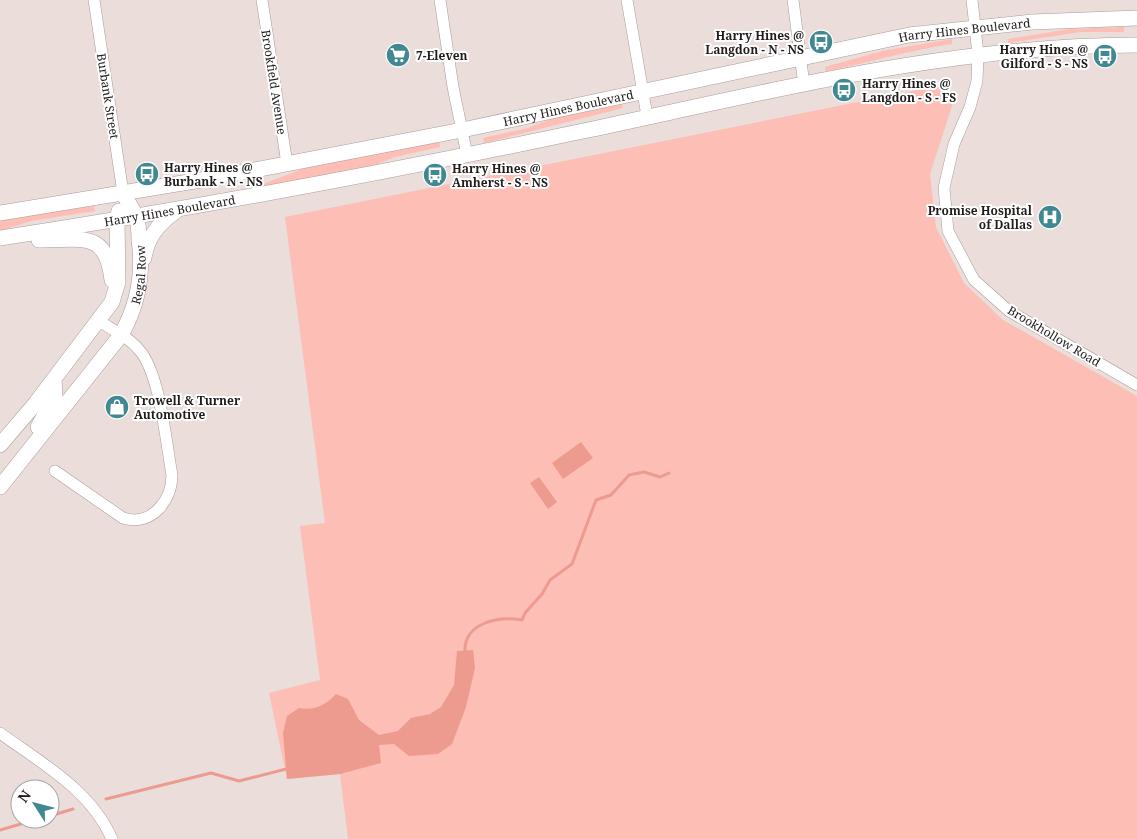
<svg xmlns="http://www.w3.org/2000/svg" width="1137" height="839" font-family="'Noto Serif',serif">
<rect width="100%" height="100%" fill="#eaddda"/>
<path fill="#fcbeb5" d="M 1124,27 L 1124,32 L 1081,32 L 1008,43 L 1008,39 L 1070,29 Z
M 952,39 L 952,44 C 909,50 869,63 826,71 L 825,67 L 882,51 Z
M 943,85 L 954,100 L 930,174 L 936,227 L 964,283 L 1003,320 L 1137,396 L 1137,839 L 348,839 L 340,774 L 287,779 L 269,693 L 320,680 L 300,526 L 325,523 L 285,217 Z
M 622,104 L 623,108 L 484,143 L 483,138 L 528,128 L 559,116 Z
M 439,141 L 440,147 L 395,157 L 367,168 L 256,190 L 255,187 L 305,168 Z
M 94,206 L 95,211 L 31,221 L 0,231 L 0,220 Z"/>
<path fill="#ed9b8f" d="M 581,442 L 593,458 L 563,479 L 552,463 Z
M 539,477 L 557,502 L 548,509 L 530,483 Z
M 473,650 L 475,668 L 466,707 L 452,744 L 438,754 L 409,756 L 394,744 L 379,745 L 381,763 L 340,774 L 287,779 L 283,733 L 287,716 L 299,708 C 314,711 326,705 336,694 L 348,699 L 359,720 L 379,735 L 398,731 L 411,718 L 430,714 L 441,707 L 454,685 L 457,651 Z"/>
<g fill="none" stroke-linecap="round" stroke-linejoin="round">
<path stroke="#ed9b8f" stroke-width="3" d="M 465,653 C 463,623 497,616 522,620 L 525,613 L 542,594 L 550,580 L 572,564 L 596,500 L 611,495 L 629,475 L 644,472 L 660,477 L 669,473
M 106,799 L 211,773 L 239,781 L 290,768
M 50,816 L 73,809
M 0,830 L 38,819"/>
<g stroke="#a99c9a" stroke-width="12">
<path id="minor" d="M 94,0 L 123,193
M 262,0 L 287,164
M 440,0 L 453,87 L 467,155
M 627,0 L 647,116
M 793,0 L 804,85
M 972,0 L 978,54 L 977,81 L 970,107 L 954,144 L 944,188 L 948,231 L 974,280 L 1009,311 L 1137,385
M 55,471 L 123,518 C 151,527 172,501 172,475 C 166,443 160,374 140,351 C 130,338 113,330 99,321
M 0,733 C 41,763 91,790 112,839"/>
</g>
<g stroke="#a99c9a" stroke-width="16">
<g id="major">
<path id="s1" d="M 0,213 L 213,178 L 462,130 L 909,35 L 1032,22 L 1137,18"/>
<path id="s2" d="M 0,238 C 197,208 393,171 588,130 C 768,92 951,45 1137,45"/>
<path d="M 39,240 C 80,241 106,228 112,280"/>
<path d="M 144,258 C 147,237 159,223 176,211"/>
<path d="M 38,427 L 55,396 L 54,380"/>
<path d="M 0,445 L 35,404 L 112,302 L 118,282 L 117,221 L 119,211"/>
<path id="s3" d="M 0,487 L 121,335 C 138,305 144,275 139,240 C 139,233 139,224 136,217 C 133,209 127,201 123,193"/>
</g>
</g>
<use href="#minor" stroke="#fff" stroke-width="11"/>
<use href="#major" stroke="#fff" stroke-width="15"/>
</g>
<defs>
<g id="bus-disc" transform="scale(1.25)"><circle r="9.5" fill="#428892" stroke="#fff"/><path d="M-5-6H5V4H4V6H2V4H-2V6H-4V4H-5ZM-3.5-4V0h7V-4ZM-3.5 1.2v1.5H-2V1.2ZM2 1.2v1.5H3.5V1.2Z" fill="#fff"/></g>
<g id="supermarket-disc" transform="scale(1.25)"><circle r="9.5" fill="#428892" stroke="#fff"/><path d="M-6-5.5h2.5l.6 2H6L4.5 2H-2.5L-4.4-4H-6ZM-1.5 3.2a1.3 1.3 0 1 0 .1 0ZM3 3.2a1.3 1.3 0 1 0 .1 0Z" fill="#fff"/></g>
<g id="hospital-disc" transform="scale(1.25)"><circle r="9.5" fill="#428892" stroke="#fff"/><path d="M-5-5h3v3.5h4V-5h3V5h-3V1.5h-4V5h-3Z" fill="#fff"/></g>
<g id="shop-disc" transform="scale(1.25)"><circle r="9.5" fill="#428892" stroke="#fff"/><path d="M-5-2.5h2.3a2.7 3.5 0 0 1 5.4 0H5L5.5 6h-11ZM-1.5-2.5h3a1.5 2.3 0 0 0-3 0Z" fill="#fff"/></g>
</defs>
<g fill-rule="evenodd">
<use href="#bus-disc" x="821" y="42"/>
<use href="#supermarket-disc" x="398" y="55"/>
<use href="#bus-disc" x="1105" y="56"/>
<use href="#bus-disc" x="844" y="90"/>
<use href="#bus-disc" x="147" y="174"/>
<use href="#bus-disc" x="435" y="175"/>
<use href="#hospital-disc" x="1050" y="217"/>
<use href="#shop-disc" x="117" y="407"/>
</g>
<g text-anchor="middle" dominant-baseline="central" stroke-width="4" stroke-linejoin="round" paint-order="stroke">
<g font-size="12" fill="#211c1b" stroke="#fff">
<text stroke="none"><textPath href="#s1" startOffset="982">Harry Hines Boulevard</textPath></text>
<text transform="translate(274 82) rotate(81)">Brookfield Avenue</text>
<text transform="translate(108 96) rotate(81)">Burbank Street</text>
<text stroke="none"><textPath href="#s1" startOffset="578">Harry Hines Boulevard</textPath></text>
<text stroke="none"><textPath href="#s2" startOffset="172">Harry Hines Boulevard</textPath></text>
<text stroke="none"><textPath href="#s3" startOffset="258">Regal Row</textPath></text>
<text transform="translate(1054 336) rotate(31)">Brookhollow Road</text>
</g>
<g font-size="12" font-weight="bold" fill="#211c1b" stroke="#fff" text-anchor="start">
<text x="804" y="35" text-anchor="end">Harry Hines @<tspan x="804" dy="14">Langdon - N - NS</tspan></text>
<text x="1088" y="49" text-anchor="end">Harry Hines @<tspan x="1088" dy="14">Gilford - S - NS</tspan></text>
<text x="416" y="55">7-Eleven</text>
<text x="862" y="83">Harry Hines @<tspan x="862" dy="14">Langdon - S - FS</tspan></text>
<text x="164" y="167">Harry Hines @<tspan x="164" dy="14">Burbank - N - NS</tspan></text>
<text x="452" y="168">Harry Hines @<tspan x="452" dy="14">Amherst - S - NS</tspan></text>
<text x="1032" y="210" text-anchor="end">Promise Hospital<tspan x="1032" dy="14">of Dallas</tspan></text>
<text x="134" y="400">Trowell &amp; Turner<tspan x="134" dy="14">Automotive</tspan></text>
</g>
</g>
<g transform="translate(35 804) rotate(306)"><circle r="24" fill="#ffffff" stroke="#a6a4a4"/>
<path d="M0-4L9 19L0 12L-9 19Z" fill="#428892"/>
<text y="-8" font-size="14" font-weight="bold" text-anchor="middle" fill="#211c1b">N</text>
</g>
</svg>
